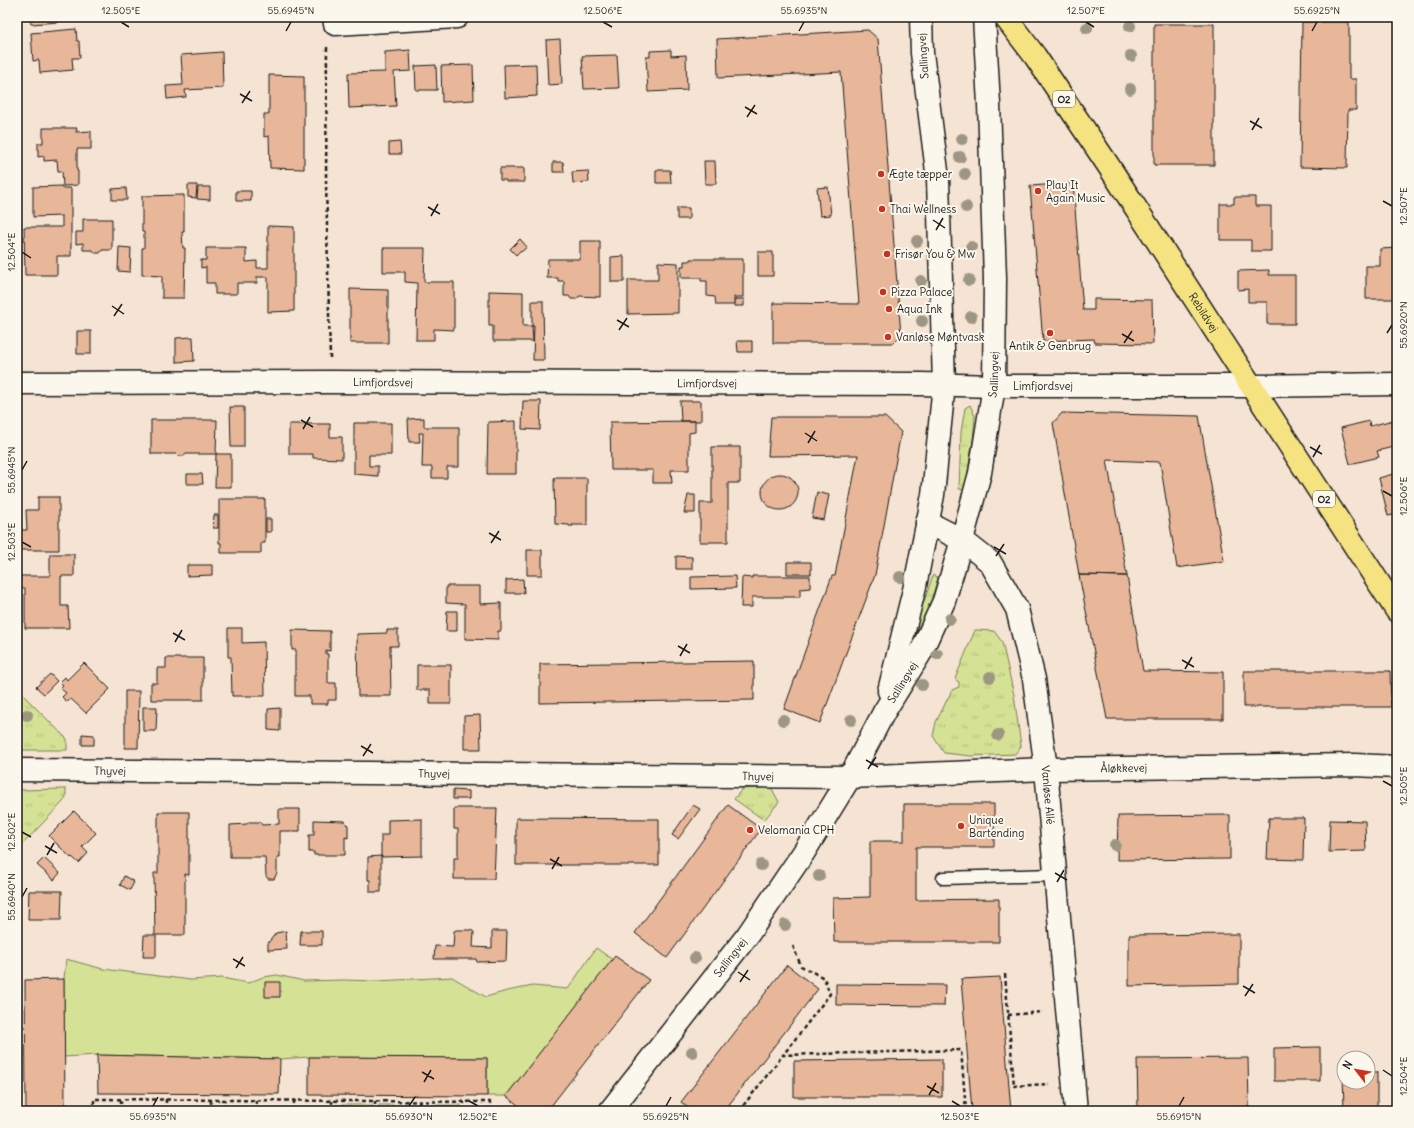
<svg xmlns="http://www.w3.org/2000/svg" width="1414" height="1128" font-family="Delius,sans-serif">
<defs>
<pattern id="grass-tufts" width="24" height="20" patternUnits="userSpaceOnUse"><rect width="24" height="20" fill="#d5e194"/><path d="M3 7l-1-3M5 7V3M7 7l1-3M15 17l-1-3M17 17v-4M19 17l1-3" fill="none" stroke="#b6c07f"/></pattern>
</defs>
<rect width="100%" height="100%" fill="#f5e4d3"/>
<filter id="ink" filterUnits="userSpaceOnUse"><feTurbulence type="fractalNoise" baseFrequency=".025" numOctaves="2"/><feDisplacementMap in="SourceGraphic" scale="8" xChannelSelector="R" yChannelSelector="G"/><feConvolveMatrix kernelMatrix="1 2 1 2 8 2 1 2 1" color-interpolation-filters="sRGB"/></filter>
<g filter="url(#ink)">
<path fill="url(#grass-tufts)" stroke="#787e58" d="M 970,405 L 975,416 L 973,440 L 965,490 L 959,489 L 961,432 L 965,408 Z
M 933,575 L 938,578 L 928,610 L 916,636 L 913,634 Z
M 975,630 L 994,631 L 1002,642 L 1014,695 L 1021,746 L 1015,754 L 971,756 L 944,753 L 933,736 L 936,722 L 952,690 L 959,687 L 959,682 L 957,681 L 955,679 Z
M 17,691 L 19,691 L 67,739 L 67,750 L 17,750 Z
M 771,787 L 779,802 L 764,820 L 734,799 L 742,789 Z
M 66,789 L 66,797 L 63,802 L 19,848 L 17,848 L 17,790 Z
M 335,1105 L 372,1105 L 372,1111 L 335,1111 Z
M 379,1105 L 416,1105 L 416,1111 L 378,1111 Z
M 423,1105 L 461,1105 L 461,1111 L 423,1111 Z"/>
<path fill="#d5e194" stroke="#787e58" d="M 596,948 L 613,960 L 506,1096 L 487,1096 L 487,1058 L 309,1057 L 280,1059 L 97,1055 L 64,1057 L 64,979 L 66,959 L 103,969 L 191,980 L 222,978 L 248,983 L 263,977 L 277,975 L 304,981 L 343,980 L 377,981 L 452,977 L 486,997 L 507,991 L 533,986 L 568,989 Z"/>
<path fill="#e8b799" stroke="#1c1c1c" d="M 30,17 L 59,17 L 59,22 L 31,24 Z
M 1302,22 L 1349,22 L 1349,79 L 1356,79 L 1356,110 L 1348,110 L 1347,168 L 1300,167 Z
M 1154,24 L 1214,24 L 1214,165 L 1154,165 Z
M 76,29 L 77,41 L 79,41 L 80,58 L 72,58 L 73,70 L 40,73 L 39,60 L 33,61 L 31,33 Z
M 868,30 L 878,39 L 901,335 L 893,343 L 773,343 L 773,303 L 859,304 L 841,72 L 718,78 L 717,39 Z
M 560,39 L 562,84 L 548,85 L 546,40 Z
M 410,50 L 411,71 L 394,72 L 396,106 L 349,108 L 348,73 L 385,72 L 385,52 Z
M 671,50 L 671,56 L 686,55 L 687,90 L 648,92 L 646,57 L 650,57 L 650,51 Z
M 222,52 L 223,88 L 185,90 L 186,97 L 167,99 L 166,86 L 183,85 L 181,55 Z
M 617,55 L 619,88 L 584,89 L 582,56 Z
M 536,64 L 537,96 L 505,98 L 504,65 Z
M 436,65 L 437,90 L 416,90 L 415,66 Z
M 473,65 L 474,100 L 442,102 L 441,66 Z
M 269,75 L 304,76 L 304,169 L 270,168 L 269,136 L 264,137 L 264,114 L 269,114 Z
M 43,128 L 77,128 L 76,132 L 91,131 L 91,149 L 77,149 L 77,171 L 78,171 L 78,185 L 63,186 L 62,171 L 58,171 L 57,160 L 44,161 L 44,156 L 38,157 L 38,143 L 43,143 Z
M 400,142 L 401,154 L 389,154 L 389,143 Z
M 704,161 L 715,161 L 716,184 L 705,184 Z
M 553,162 L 563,162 L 564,172 L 553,172 Z
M 500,168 L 524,168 L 524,182 L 506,182 L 506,180 L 500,180 Z
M 656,170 L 670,170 L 671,183 L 656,183 Z
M 588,171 L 589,182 L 573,183 L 572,172 Z
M 1073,183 L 1083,310 L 1094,310 L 1094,299 L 1152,300 L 1153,344 L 1095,343 L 1094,339 L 1043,341 L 1030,186 Z
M 188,185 L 197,185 L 196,198 L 188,197 Z
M 62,186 L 62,188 L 71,188 L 71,256 L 57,256 L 57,275 L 25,275 L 24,227 L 62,227 L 62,216 L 33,217 L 33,187 Z
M 198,187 L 210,187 L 210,200 L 197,199 Z
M 828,187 L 831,215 L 820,216 L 817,188 Z
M 126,188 L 127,200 L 112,200 L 112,189 Z
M 236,191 L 251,191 L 251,201 L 236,201 Z
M 184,195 L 184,232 L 182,232 L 183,248 L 185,248 L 184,298 L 162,298 L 162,276 L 142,275 L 142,248 L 144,248 L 144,232 L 142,232 L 142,196 Z
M 1234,197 L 1255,197 L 1255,206 L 1271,206 L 1271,251 L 1251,251 L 1251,240 L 1220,240 L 1220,204 L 1234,204 Z
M 677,208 L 689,208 L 689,219 L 677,219 Z
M 83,219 L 112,219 L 112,250 L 102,250 L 100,253 L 95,253 L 93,250 L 83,250 L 83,243 L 76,244 L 76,232 L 83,232 Z
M 268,226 L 294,227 L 294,311 L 268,312 L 268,277 L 257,277 L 257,283 L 237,283 L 237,294 L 215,294 L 215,283 L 206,283 L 206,267 L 201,268 L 201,260 L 206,260 L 206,248 L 246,248 L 246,262 L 257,261 L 257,268 L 268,268 Z
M 520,239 L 527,247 L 521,252 L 520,251 L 516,255 L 510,249 Z
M 580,241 L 600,241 L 600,297 L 579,296 L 577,299 L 571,299 L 569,296 L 564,296 L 564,281 L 558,281 L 558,278 L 547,278 L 548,259 L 580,259 Z
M 119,247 L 131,248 L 130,272 L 118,271 Z
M 383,248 L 425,248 L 424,282 L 454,282 L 454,330 L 434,329 L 434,340 L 416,340 L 417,283 L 405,282 L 405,272 L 383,272 Z
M 1397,248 L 1397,299 L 1366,299 L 1366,266 L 1380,266 L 1380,249 Z
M 758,252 L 773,252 L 773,276 L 758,276 Z
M 624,256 L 624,282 L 611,282 L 611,257 Z
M 690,259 L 743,259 L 743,297 L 734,297 L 734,305 L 716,305 L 715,297 L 707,296 L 707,281 L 701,281 L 701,278 L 681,278 L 681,266 L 684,266 L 684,261 L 690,261 Z
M 658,262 L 678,263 L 678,313 L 628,314 L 628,280 L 658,280 Z
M 1269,270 L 1269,275 L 1295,275 L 1295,324 L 1267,324 L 1267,302 L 1248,302 L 1248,289 L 1238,290 L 1238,271 Z
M 350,289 L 388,290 L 388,343 L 350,343 Z
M 489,291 L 523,292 L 523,326 L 532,326 L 533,341 L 493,341 L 493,326 L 489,326 Z
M 735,299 L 744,299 L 744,306 L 735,306 Z
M 532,301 L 543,301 L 544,360 L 533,360 L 534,326 L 532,326 Z
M 77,331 L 91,331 L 91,354 L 77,354 Z
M 193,337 L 194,361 L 176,362 L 176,338 Z
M 737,341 L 752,341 L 752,352 L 738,352 Z
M 523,401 L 541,401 L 540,430 L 522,429 Z
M 680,401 L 701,401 L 701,421 L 681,421 Z
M 230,407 L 244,407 L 244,447 L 231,447 Z
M 1062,413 L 1199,416 L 1224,561 L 1177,568 L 1160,462 L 1107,460 L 1127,576 L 1079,575 L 1053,423 Z
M 771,417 L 885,417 L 901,432 L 875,575 L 820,723 L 784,709 L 832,576 L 835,576 L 858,455 L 768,456 Z
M 424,418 L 424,427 L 459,427 L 459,467 L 447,467 L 447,478 L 432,478 L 432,467 L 422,467 L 423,433 L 419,433 L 420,442 L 409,442 L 408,419 Z
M 1397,419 L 1397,446 L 1377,451 L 1379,457 L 1350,464 L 1341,428 L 1369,421 L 1370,426 Z
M 151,420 L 217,420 L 216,454 L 186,454 L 184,456 L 178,456 L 176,454 L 151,454 Z
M 516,421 L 516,474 L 487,474 L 488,422 Z
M 695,421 L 695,432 L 689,433 L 689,470 L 671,470 L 672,483 L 653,483 L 653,470 L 611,470 L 610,422 Z
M 354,423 L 391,423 L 391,455 L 369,455 L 369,466 L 378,466 L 378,476 L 354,474 Z
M 289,424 L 330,424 L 330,437 L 342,437 L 342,459 L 313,458 L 313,454 L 289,454 Z
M 712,447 L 740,447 L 740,483 L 728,483 L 728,542 L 700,542 L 700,503 L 712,503 Z
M 216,454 L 231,454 L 231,487 L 215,487 Z
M 1397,473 L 1397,514 L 1388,516 L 1379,478 Z
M762 492a18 18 0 1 1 36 0a18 18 0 1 1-36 0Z
M 187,474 L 202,474 L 203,484 L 187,484 Z
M 554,478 L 587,478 L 587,525 L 572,525 L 573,526 L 569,526 L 569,525 L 555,524 Z
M 817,492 L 829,495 L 824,520 L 812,518 Z
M 688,495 L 695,495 L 695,513 L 684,513 Z
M 38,497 L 59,497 L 59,550 L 17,550 L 17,530 L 27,530 L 26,510 L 38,510 Z
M 219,499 L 265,499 L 265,543 L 261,543 L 261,553 L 221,553 L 221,543 L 219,543 Z
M 214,515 L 218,515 L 218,528 L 213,528 Z
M 266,519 L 271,519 L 271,532 L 266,532 Z
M 527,550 L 542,550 L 542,575 L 527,575 Z
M 50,554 L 74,554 L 74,576 L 61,576 L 61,606 L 68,606 L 69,628 L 25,628 L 25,588 L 20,588 L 20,576 L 50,576 Z
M 676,556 L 692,557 L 692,569 L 676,569 Z
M 787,562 L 811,562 L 811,574 L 787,574 Z
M 187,565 L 212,565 L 212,575 L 187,576 Z
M 1079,575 L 1127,576 L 1143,671 L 1223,672 L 1223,719 L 1107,719 Z
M 735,576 L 736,588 L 691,589 L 691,577 Z
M 752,576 L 810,576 L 810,588 L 800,589 L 800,597 L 752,597 L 752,607 L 741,607 L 742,577 L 752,578 Z
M 523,579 L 524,593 L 506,593 L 506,580 Z
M 446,586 L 480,586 L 480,604 L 501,603 L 501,631 L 498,631 L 498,640 L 465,639 L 465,604 L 446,603 Z
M 447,611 L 457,611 L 457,631 L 446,631 Z
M 228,628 L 242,628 L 242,643 L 264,642 L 265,696 L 232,696 L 231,657 L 228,657 Z
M 292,630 L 330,631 L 330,651 L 326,650 L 326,654 L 328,654 L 328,683 L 336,683 L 336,700 L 328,700 L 328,704 L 310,704 L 310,696 L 295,696 L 295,654 L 296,654 L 296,650 L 292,650 Z
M 387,630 L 398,630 L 398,646 L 390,646 L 391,696 L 358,696 L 357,634 L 387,633 Z
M 166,658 L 203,658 L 203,700 L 151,700 L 151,683 L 157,683 L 157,668 L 166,668 Z
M 754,661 L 754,700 L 540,703 L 540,664 Z
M 84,663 L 110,689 L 86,713 L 71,699 L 67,702 L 62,697 L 66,693 L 60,688 L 63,685 L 60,682 L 65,677 L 67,680 Z
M 417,665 L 451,665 L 451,704 L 430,704 L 430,690 L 417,690 Z
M 1244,671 L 1390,671 L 1391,707 L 1244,707 Z
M 50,674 L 57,681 L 44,694 L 36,687 Z
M 125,691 L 139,691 L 138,748 L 125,748 Z
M 143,707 L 157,707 L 156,731 L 143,731 Z
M 280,708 L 280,731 L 268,730 L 268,709 Z
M 480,715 L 481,749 L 464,749 L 464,716 Z
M 82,734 L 94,735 L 94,745 L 82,745 Z
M 453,790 L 469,791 L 469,799 L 453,799 Z
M 904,804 L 994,804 L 994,847 L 916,847 L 916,900 L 999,899 L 999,942 L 834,942 L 833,898 L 870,897 L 870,841 L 904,841 Z
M 693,805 L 700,809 L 678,839 L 672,835 Z
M 728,805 L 761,829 L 667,958 L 635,933 Z
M 454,808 L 497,808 L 494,879 L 454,879 L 454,858 L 458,858 L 458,829 L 454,829 Z
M 279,809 L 300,809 L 300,831 L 280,831 L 280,857 L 277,857 L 277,873 L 274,879 L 268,879 L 266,876 L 265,857 L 230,857 L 230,825 L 247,824 L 248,822 L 260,822 L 262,825 L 279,824 Z
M 74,811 L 96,833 L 82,847 L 88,853 L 79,863 L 72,857 L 71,858 L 49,836 Z
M 158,812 L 189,812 L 189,875 L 185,874 L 185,935 L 156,935 L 156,957 L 143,957 L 144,935 L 155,935 L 154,873 L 158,873 Z
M 1230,815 L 1230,859 L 1117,860 L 1118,816 Z
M 516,818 L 659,819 L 659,865 L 516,865 Z
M 1269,818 L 1304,818 L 1303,860 L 1267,859 Z
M 422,819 L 422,856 L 381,857 L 381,835 L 388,835 L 388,820 Z
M 314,820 L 345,821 L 346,824 L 348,825 L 348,838 L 345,837 L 345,855 L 314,855 L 314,852 L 309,852 L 309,835 L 314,835 Z
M 1330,820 L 1365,821 L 1366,851 L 1329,852 Z
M 381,856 L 381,892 L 370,892 L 370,880 L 368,880 L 368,857 Z
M 44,858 L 60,873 L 54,880 L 37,865 Z
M 124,876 L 134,882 L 130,890 L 120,885 Z
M 29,891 L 62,891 L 61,920 L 28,920 Z
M 456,930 L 471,930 L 474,932 L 473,947 L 492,948 L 492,931 L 507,931 L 506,961 L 477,962 L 476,959 L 434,959 L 435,946 L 453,947 L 454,931 Z
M 286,931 L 287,949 L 268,950 L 268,943 L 276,933 Z
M 301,931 L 322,931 L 322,945 L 300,945 Z
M 1239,934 L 1239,984 L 1129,986 L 1129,935 Z
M 615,956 L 649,980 L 547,1111 L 526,1111 L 506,1096 Z
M 787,965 L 818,989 L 724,1111 L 692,1111 L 681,1102 Z
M 1000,977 L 1011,1111 L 972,1111 L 961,979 Z
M 64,979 L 65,1111 L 26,1111 L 25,980 Z
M 265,982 L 280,982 L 280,997 L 265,997 Z
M 836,984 L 945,985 L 944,1006 L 836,1005 Z
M 1320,1047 L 1320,1081 L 1274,1081 L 1274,1048 Z
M 97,1055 L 280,1059 L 279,1094 L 98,1093 Z
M 309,1057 L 487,1058 L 487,1096 L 309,1095 Z
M 1248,1058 L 1249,1107 L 1138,1109 L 1137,1059 Z
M 942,1059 L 942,1097 L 794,1097 L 794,1061 Z
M 1368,1072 L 1377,1072 L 1377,1111 L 1344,1111 L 1343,1073 L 1344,1073 L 1344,1082 L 1368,1082 Z"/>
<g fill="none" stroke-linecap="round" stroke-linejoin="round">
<g stroke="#1c1c1c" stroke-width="15">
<path id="service" d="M 943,878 L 1055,875"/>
</g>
<g stroke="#1c1c1c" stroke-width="25">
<g id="minor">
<path d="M 334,17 L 335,24 L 457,17"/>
<path id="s1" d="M 17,383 L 330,382 L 921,384 L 994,386 L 1251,386 L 1397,384"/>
<path id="s2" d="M 927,522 L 962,540 L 990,562 L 1017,609 L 1034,679 L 1046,769 L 1076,1111"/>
<path id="s3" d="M 17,770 L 850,777 L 1046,769 L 1355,765 L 1397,767"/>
</g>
</g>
<g stroke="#1c1c1c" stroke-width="25">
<g id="tertiary">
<path d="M 889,691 L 915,586 L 933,495 L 944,384 L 938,179 L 922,53 L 921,17"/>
<path id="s4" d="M 610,1111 L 747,936 L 804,852 L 850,777 L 884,712 L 921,652 L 944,601 L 962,540 L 980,473 L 994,386 L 995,278 L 989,104 L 984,17"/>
</g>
</g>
<g stroke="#1c1c1c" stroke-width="25">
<g id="primary">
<path id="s5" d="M 1005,17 L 1035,56 L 1108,165 L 1397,611"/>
</g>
</g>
<path stroke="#1c1c1c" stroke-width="2.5" stroke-dasharray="4 3" stroke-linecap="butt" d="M 327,47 L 326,181 L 330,358
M 793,946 L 801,966 L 824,978 L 830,994 L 783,1055 L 961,1050 L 966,1111
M 1005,974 L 1014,1086 L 1049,1084
M 1008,1015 L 1043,1012
M 166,1099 L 166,1111
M 256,1100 L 256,1111
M 375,1101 L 375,1111
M 419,1101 L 420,1111
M 94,1111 L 94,1099 L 490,1102 L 489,1111
M 121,1111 L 121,1099
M 211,1111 L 211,1100
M 294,1111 L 294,1100
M 332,1111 L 332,1101
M 464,1111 L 464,1102
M 739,1111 L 783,1055"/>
<use href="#service" stroke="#fbf7ec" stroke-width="12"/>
<use href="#minor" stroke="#fbf7ec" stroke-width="22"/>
<use href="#tertiary" stroke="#fbf7ec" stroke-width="22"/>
<use href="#primary" stroke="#f5e382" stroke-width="22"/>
</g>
<g fill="#9c9682">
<circle cx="1130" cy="26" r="6"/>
<circle cx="1087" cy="28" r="6"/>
<circle cx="1131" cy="56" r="6"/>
<circle cx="1130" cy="89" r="6"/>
<circle cx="962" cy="139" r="6"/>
<circle cx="960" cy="157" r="6"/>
<circle cx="965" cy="174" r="6"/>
<circle cx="966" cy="207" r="6"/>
<circle cx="917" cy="241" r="6"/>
<circle cx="971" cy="247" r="6"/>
<circle cx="969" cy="280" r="6"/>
<circle cx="921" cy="281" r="6"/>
<circle cx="971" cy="317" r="6"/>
<circle cx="922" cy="321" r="6"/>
<circle cx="900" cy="577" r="6"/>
<circle cx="950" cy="619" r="6"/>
<circle cx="937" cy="654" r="6"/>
<circle cx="990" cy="677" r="6"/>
<circle cx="922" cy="685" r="6"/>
<circle cx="27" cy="715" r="6"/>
<circle cx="783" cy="720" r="6"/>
<circle cx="851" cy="720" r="6"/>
<circle cx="998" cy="735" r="6"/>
<circle cx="1115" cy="845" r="6"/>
<circle cx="761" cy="865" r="6"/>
<circle cx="819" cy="876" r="6"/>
<circle cx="785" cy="925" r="6"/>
<circle cx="695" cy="958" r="6"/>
<circle cx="692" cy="1052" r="6"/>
</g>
</g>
<path fill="none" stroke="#1c1c1c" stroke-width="1.5" d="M 121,22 L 129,27M 603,22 L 612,27M 1086,22 L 1094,27M 286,31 L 291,22M 799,31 L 804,22M 1312,31 L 1317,22M 240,94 L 252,101M 242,103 L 250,91M 745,107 L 757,114M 747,117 L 755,105M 1250,121 L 1262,128M 1252,130 L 1259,118M 1383,201 L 1392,206M 428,207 L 440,214M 431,216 L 438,204M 933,220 L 945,228M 936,230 L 943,218M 22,252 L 31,258M 112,306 L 124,314M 114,316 L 122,304M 617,320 L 629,327M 619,330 L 627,318M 1387,333 L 1392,325M 1122,334 L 1134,341M 1124,343 L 1132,331M 301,420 L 313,427M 303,429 L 310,417M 805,433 L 817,441M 808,443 L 815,431M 1310,447 L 1322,454M 1313,457 L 1320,445M 22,470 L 27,461M 1383,491 L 1392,496M 489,533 L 501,540M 22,542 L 31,547M 491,543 L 499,531M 994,547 L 1006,554M 996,556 L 1004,544M 173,633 L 185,640M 175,642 L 182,630M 678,646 L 690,653M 680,656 L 687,644M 1182,660 L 1194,667M 1185,669 L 1192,657M 361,746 L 373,753M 363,756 L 371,744M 866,760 L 878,767M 868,769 L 876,757M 1383,781 L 1392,786M 22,832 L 31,837M 45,846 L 57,853M 47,855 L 54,843M 550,859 L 562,866M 552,869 L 559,857M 1055,873 L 1067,880M 1057,882 L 1064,870M 22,897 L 27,888M 233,959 L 245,966M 236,968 L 243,957M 738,972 L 750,980M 740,982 L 748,970M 1243,986 L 1255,993M 1245,996 L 1253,984M 1383,1070 L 1392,1076M 422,1072 L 434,1079M 424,1082 L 431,1070M 927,1086 L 939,1093M 929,1095 L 936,1083M 469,1101 L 478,1106M 952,1101 L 960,1106M 153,1106 L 158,1097M 409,1106 L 415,1097M 666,1106 L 671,1097M 1179,1106 L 1184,1097"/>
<g fill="#c8321e" stroke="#fbf7ec" stroke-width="1.5">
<circle cx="881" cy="174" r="4"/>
<circle cx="1038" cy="191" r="4"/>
<circle cx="882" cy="209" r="4"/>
<circle cx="887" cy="254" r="4"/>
<circle cx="883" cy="292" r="4"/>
<circle cx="889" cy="309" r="4"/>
<circle cx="1050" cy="333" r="4"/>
<circle cx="888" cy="337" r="4"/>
<circle cx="961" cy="826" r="4"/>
<circle cx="750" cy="830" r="4"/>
</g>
<g text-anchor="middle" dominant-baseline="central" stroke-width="4" stroke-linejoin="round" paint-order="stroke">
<g fill="#fbf7ec" stroke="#5f5e5a" stroke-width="1">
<rect x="1053" y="91" width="22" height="16" rx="3"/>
<rect x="1313" y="491" width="22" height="16" rx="3"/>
</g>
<g font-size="10" font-weight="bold" fill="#1c1c1c">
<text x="1064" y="99">O2</text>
<text x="1324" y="499">O2</text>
</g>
<g font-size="11" fill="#1c1c1c" stroke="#fbf7ec">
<text transform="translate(923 56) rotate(-94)">Sallingvej</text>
<text stroke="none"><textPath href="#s5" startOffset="356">Rebildvej</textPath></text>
<text stroke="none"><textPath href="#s4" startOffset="844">Sallingvej</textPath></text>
<text stroke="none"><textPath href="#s1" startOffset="366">Limfjordsvej</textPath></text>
<text stroke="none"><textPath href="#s1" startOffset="690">Limfjordsvej</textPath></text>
<text stroke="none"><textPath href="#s1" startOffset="1026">Limfjordsvej</textPath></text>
<text stroke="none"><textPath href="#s4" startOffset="520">Sallingvej</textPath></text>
<text stroke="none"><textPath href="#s3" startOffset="1107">Åløkkevej</textPath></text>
<text stroke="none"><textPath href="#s3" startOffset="93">Thyvej</textPath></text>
<text stroke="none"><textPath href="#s3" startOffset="417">Thyvej</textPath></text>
<text stroke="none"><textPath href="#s3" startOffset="741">Thyvej</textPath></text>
<text stroke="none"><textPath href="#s2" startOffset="318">Vanløse Allé</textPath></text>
<text stroke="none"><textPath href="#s4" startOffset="195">Sallingvej</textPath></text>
</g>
<g font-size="11" fill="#1c1c1c" stroke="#fbf7ec" text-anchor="start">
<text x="889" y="174">Ægte tæpper</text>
<text x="1046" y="185">Play It<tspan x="1046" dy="13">Again Music</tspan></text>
<text x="890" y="209">Thai Wellness</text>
<text x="895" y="254">Frisør You &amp; Mw</text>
<text x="891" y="292">Pizza Palace</text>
<text x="897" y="309">Aqua Ink</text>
<text x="896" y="337">Vanløse Møntvask</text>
<text x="1050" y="346" text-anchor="middle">Antik &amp; Genbrug</text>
<text x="969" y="820">Unique<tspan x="969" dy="13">Bartending</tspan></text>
<text x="758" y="830">Velomania CPH</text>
</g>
</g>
<rect width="1414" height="1128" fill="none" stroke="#fbf7ec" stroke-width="44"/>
<g transform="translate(1356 1070) rotate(301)"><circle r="19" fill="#fbf7ec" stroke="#a29f99"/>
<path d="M0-3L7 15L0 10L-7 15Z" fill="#c8321e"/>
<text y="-6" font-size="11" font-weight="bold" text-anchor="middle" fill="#1c1c1c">N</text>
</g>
<rect x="22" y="22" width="1370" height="1084" fill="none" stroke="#1c1c1c" stroke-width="1.5"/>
<g font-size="10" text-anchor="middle" fill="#1c1c1c">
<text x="121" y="14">12.505°E</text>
<text x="291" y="14">55.6945°N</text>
<text x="603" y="14">12.506°E</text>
<text x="804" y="14">55.6935°N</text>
<text x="1086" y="14">12.507°E</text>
<text x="1317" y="14">55.6925°N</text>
<text transform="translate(1403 206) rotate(-90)" y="4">12.507°E</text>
<text transform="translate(11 252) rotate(-90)" y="4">12.504°E</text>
<text transform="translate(1403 325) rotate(-90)" y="4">55.6920°N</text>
<text transform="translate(11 470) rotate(-90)" y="4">55.6945°N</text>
<text transform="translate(1403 496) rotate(-90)" y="4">12.506°E</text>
<text transform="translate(11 542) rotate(-90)" y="4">12.503°E</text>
<text transform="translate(1403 786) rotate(-90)" y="4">12.505°E</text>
<text transform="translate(11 832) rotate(-90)" y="4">12.502°E</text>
<text transform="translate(11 897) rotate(-90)" y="4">55.6940°N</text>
<text transform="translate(1403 1076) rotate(-90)" y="4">12.504°E</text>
<text x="153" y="1120">55.6935°N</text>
<text x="409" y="1120">55.6930°N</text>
<text x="478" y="1120">12.502°E</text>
<text x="666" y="1120">55.6925°N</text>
<text x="960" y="1120">12.503°E</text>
<text x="1179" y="1120">55.6915°N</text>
</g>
</svg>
